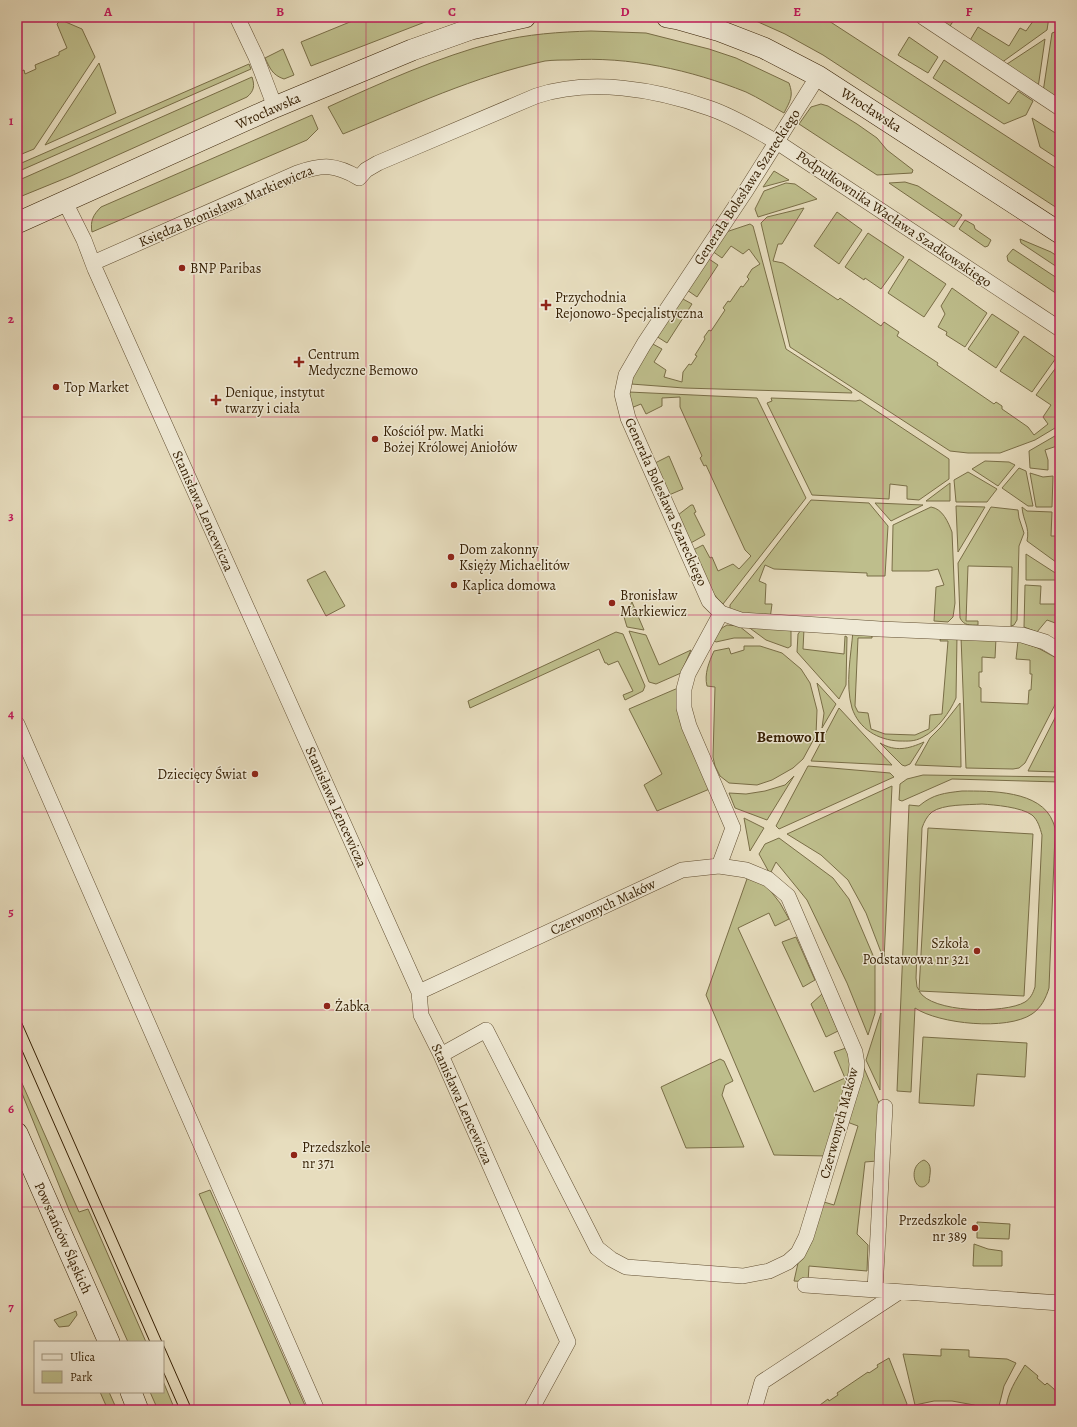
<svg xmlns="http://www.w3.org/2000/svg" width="1077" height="1427" font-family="Alegreya,serif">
<rect width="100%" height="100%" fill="#e7ddbe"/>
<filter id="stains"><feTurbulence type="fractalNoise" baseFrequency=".005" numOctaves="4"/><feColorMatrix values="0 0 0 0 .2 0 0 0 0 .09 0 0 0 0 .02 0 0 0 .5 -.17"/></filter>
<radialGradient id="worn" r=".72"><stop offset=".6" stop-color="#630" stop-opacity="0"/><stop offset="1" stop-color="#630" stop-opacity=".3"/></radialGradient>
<path fill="#bebe8c" stroke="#796e47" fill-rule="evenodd" d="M 362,17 L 438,17 L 311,66 L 301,42 Z
M 747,17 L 822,17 L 829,21 L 1060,171 L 1060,210 L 823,55 L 785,34 Z
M 930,17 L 956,17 L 948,29 Z
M 1036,17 L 1049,17 L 1047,30 L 1001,63 L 969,42 L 978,27 L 1009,46 L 1020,28 L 1026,31 Z
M 61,20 L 82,29 L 95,57 L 34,149 L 17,156 L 17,73 L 24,70 L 25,74 L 36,69 L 35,65 L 59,55 L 59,52 L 67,48 L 57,24 Z
M 1060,30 L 1060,103 L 1043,92 L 1052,33 Z
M 591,31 L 646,33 L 709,49 L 736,58 L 789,83 C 794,96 790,101 784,113 C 771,106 759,98 746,92 C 691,70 629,56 569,60 C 561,60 553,60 545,61 C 475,76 409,107 343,134 L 328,107 C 383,82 438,57 496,42 C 527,34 560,32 591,31 Z
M 909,37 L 938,57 L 928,73 L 898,55 Z
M 1045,39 L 1038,88 L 1004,66 Z
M 283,49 L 294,75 L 284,79 C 272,75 270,68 265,58 Z
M 944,60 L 1009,104 L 1018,91 L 1033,101 L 1026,115 L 1004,124 L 933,78 Z
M 99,63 L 116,113 L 45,145 Z
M 249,64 L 251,69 L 17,172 L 17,165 Z
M 252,77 C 255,86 254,91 247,97 L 71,176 L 17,198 L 17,181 Z
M 821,104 L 828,106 L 857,124 L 877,138 L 887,150 L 913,170 L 912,173 L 877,175 L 799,124 L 811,107 Z
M 312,115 L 318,129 L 307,140 L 92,232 C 90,221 93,215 101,207 Z
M 1032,118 L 1060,136 L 1060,160 L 1040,147 Z
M 774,171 L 789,180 L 763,187 Z
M 905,182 L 918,186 L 962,215 L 954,227 L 889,183 Z
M 786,183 L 795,184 L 817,199 L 758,217 L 755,209 L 764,191 Z
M 804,208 L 782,244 L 778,244 L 773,261 L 783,263 L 838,300 L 840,298 L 881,326 L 884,322 L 899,332 L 897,336 L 938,363 L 937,365 L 994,404 L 996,402 L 1002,406 L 1002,409 L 1028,427 L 1034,435 L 1048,424 L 1043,417 L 1051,405 L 1036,395 L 1060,362 L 1060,425 L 1035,440 L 1000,453 L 968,453 L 950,451 L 790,347 L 761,223 L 767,217 Z
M 837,212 L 862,230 L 839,264 L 814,246 Z
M 965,220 L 974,225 L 975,229 L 991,240 L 988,246 L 985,247 L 959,229 Z
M 750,224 L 753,226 L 786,349 L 851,391 L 852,393 L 684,388 L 631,384 L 635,368 L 651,343 L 662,349 L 654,362 L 666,370 L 664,377 L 682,382 L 683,372 L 689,364 L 691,365 L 697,356 L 695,355 L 705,339 L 704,337 L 709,330 L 711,331 L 725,310 L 723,308 L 728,301 L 730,302 L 741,286 L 743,287 L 749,279 L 747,277 L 752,269 L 760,264 L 749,249 L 743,254 L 731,246 L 722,258 L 712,251 L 726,232 Z
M 868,233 L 904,257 L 881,289 L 865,278 L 864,280 L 845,267 Z
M 1020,239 L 1051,252 L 1060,258 L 1060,269 L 1021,243 Z
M 1013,249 L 1060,280 L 1060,296 L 1008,261 L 1007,256 Z
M 709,259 L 718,265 L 697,297 L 687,290 Z
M 909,259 L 946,284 L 924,317 L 888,293 Z
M 952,288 L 987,313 L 965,347 L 946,335 L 947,332 L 938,327 L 945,314 L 941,306 Z
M 683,299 L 692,304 L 667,343 L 656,336 L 680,300 Z
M 992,314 L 1019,332 L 996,368 L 968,349 Z
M 1024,336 L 1056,358 L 1032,392 L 1000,371 Z
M 629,392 L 757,398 L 806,498 L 723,604 C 708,592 701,568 693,550 L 703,545 L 710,558 L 712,557 L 718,571 L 733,564 L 739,569 L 751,556 L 745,550 L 706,465 L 704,466 L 700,458 L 702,456 L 680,407 L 680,397 L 662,398 L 662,406 L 646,414 L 641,404 L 631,408 Z
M 771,398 L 856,401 L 860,400 L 949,459 L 949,479 L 919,500 L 907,499 L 907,486 L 890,484 L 889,499 L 812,495 L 767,403 L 772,401 Z
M 1060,433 L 1060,445 L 1045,450 L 1048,460 L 1048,470 L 1030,468 L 1029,451 Z
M 669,456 L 683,489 L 669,495 L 655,463 Z
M 985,461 L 1009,462 L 1015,465 L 998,486 L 972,469 Z
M 1019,468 L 1026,471 L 1033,506 L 1028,506 L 1002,488 Z
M 968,472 L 997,489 L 987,502 L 956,502 L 954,480 Z
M 1030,473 L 1043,477 L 1053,476 L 1052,507 L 1036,507 Z
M 950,483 L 950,501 L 926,501 Z
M 811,500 L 869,503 L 888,526 L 885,576 L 867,576 L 867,573 L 774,569 L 765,565 L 759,581 L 766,584 L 765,604 L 772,604 L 770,619 L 741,615 L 730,610 L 730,605 Z
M 875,503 L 923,505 L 891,521 Z
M 691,505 L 693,505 L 696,512 L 694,513 L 705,535 L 689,544 L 678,515 Z
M 956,506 L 985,507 L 958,552 Z
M 931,507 C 943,509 948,522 952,532 L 955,603 L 953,617 L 948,622 L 934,621 L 936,587 L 944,585 L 938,569 L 929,571 L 892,571 L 893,525 Z
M 991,507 L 1018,510 L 1019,518 L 1024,533 L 1019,546 L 1017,620 L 1014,625 L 1011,626 L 1012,567 L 968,566 L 966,621 L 978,621 L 978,625 C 970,625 964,626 960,618 L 958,563 Z
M 1022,507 L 1027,511 L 1052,512 L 1051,536 L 1060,536 L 1060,565 L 1027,541 C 1030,527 1023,521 1022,507 Z
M 1026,554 L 1060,576 L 1060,580 L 1026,580 Z
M 325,571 L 345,606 L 326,616 L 307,580 Z
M 1025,585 L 1041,586 L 1040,604 L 1060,604 L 1060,622 L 1058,624 L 1047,620 L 1037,632 L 1024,627 Z
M 632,602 L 644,630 L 627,627 L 624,617 Z
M 727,625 L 739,626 L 754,638 L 734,638 L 716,642 L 713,640 L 722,628 Z
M 747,626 L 791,629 L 791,646 L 788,648 L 766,640 Z
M 804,629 L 803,649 L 844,654 L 845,636 L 847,637 L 846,685 L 839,699 L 797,652 L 798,634 L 801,630 Z
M 629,631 L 646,635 L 659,665 L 691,650 L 681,673 L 656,684 L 649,682 Z
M 853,631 L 872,633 L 872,638 L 858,638 L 855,706 L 858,712 L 868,713 L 871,729 L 885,734 L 915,735 L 929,729 L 930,715 L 942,714 L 948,641 L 940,641 L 941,636 L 957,636 L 956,698 C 950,712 937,730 923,737 C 914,742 908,741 899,741 C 878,740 859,729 852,708 C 845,684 851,655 853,631 Z
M 616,632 L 623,634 L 645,686 L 643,691 L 625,700 L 623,695 L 633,691 L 618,661 L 608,665 L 607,663 L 605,663 L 599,649 L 470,708 L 468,701 Z
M 961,637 L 996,638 L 995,658 L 982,657 L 982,672 L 979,672 L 979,687 L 981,688 L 981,702 L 1028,704 L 1029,690 L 1031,690 L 1032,674 L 1030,674 L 1030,660 L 1016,659 L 1018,641 L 1038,648 L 1060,660 L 1060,695 L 1025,763 L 1019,768 L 1013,769 L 966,768 Z
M 744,646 L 760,646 L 782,653 L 801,669 L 810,683 L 817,710 L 816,735 L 803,759 L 793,768 L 772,780 L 757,785 L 729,783 L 720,776 L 715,766 L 713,757 L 715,687 L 707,686 C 704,674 709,662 714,651 L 729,648 L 731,654 L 744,650 Z
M 817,683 L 836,704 L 822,728 L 824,713 Z
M 678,688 L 712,788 L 657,811 L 644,785 L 662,774 L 629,709 Z
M 960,703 L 961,767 L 915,765 L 930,738 L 941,727 Z
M 839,708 L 892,765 L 811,761 Z
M 1060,708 L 1060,772 L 1028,771 Z
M 924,742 L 910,764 L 905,766 L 902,765 L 880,743 C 896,752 908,749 924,742 Z
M 808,766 L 890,773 L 894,777 L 779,829 L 776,826 Z
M 923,775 L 1060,777 L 1060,782 L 952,779 L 902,801 L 899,800 L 900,784 L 907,779 Z
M 794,776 L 767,820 L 735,808 L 729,793 L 746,794 L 765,791 L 785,785 Z
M 892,786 L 884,960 L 866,913 L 848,880 L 821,855 L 787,834 Z
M 962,791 C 990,791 1041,790 1053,822 C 1055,826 1055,830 1055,834 L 1049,988 C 1046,998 1041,1008 1032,1014 C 1007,1031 939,1024 915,1008 L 911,1092 L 897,1091 L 909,805 L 919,806 C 933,794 945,793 962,791 ZM 982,804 C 995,805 1021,807 1032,815 C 1038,820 1040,828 1042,835 L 1035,987 C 1033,993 1031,998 1025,1002 C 1005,1014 931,1013 919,991 L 1024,996 L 1033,834 L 928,828 L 919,990 L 917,987 L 916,978 L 922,828 C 924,822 927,816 932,812 C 943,804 968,805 982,804 Z
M 744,818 L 764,828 L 750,851 Z
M 779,838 L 833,878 L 849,899 L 875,960 L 875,1013 L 868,1035 L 847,983 L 807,900 L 776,862 L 770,874 L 759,854 L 765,844 Z
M 748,876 L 766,885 L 780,903 L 789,919 L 775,926 L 769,913 L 738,928 L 814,1092 L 845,1078 L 834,1052 L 846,1048 L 850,1059 L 851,1073 L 828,1156 L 774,1155 L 706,995 Z
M 796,937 L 815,980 L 803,987 L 782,942 Z
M 822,994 L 838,1031 L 826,1037 L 811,1004 Z
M 881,1013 L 880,1090 L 866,1060 Z
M 923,1037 L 1027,1043 L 1025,1077 L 977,1074 L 974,1106 L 919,1103 Z
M 720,1059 L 724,1061 L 733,1081 L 725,1085 L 722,1095 L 744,1147 L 686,1148 L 661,1087 Z
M 863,1066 L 879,1103 L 877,1161 L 865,1162 L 857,1234 L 868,1245 L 867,1271 L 809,1266 L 808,1282 L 794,1281 L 800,1254 L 824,1202 L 834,1205 L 858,1126 L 847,1122 Z
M 17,1072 L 79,1212 L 88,1209 L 146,1342 L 128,1342 L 69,1210 L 17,1081 Z
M 924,1160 C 933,1164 930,1173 929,1182 C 917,1199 905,1167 924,1160 Z
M 210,1190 L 307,1410 L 293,1410 L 199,1194 Z
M 977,1222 L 1010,1224 L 1009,1239 L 977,1238 Z
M 974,1244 L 988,1249 L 1002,1251 L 1002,1266 L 973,1266 Z
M 76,1311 L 77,1315 L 69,1326 L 59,1327 L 54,1320 Z
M 941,1349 L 969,1350 L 969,1357 L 1007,1359 L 1016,1363 L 1004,1386 L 998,1410 L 984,1410 L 974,1405 L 952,1401 L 934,1401 L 915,1405 L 903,1354 L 941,1356 Z
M 889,1358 L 907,1404 L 905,1407 L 899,1410 L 817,1410 L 820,1405 L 828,1399 L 829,1401 L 838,1395 L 837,1393 L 868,1372 L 869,1373 L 878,1367 L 877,1365 Z
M 1025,1365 L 1038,1376 L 1037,1378 L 1045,1385 L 1047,1383 C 1059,1393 1060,1394 1060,1410 L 1006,1410 C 1007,1393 1016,1380 1025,1365 Z
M 163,1381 L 175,1410 L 158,1410 L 150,1392 L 163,1392 Z
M 100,1392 L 109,1392 L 117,1410 L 108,1410 Z"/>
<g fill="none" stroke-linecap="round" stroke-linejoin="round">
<g stroke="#614e31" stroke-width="16">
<path id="street" d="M 237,17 L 256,57 L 275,107
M 923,17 L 1060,108
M 818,76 L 747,189 L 644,344 L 626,375 L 622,394 L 628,418 L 709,601 L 721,613 L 741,620 L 880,629 L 1022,635 L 1045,642 L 1060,651
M 65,202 L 84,240 L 95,269 L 419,992 L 421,1015 L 441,1055 L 568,1342 L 531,1410
M 93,263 L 297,173 C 323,164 335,164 359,178 L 366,170 L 378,163 L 536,96 C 591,78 655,89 709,108 C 733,116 755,130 777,142 L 1060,329
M 17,724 C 118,952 217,1181 317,1410
M 719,866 L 733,828 L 689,726 L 684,708 L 684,689 L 688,674 L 721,613
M 419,992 L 682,870 L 719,866 L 746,870 L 768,879 L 788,896 L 855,1052 L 857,1064 L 856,1074 L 806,1237 L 798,1253 L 788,1262 L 769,1271 L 743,1276 L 626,1267 L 611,1259 L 597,1248 L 486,1030 L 441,1055
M 805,1285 L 1060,1303
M 875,1290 L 885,1107
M 754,1410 L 762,1382 L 899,1292"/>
</g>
<g stroke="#341e02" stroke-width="22">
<path id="secondary" d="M 667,17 L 678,19 L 720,31 L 764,48 L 818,76 L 1060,233
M 17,223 L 275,107 L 412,50 L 471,29 L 525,17
M 17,1133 L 109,1342
M 131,1392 L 138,1410"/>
</g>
<use href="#street" stroke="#efe9d5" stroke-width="15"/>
<use href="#secondary" stroke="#efe9d5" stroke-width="21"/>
<path stroke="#341e02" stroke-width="1" d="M 17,1012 L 162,1342
M 17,1039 L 150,1342
M 163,1344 L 192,1410
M 163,1371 L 180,1410"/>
</g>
<path fill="none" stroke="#c2185b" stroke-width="1" stroke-opacity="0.55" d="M 194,17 L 194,1410M 366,17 L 366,1410M 538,17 L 538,1410M 711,17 L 711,1410M 883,17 L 883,1410M 17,220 L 1060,220M 17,417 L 1060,417M 17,615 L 1060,615M 17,812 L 1060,812M 17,1010 L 1060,1010M 17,1207 L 1060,1207"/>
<g fill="#8f2418" stroke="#efe9d5" stroke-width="1.5">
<circle cx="182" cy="268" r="4"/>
<path d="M544 299h4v4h4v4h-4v4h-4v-4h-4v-4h4z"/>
<path d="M297 356h4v4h4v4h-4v4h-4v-4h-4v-4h4z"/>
<circle cx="56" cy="387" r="4"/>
<path d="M214 394h4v4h4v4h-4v4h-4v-4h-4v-4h4z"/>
<circle cx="375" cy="439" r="4"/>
<circle cx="451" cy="557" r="4"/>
<circle cx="454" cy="585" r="4"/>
<circle cx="612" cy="603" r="4"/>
<circle cx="255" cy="774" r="4"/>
<circle cx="977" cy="951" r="4"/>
<circle cx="327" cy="1006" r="4"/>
<circle cx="294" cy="1155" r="4"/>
<circle cx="975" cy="1228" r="4"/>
</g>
<g text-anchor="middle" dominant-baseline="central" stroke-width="3" stroke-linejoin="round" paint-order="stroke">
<g font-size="14" fill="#341e02" stroke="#efe9d5">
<text transform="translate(871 110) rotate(33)">Wrocławska</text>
<text transform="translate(268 111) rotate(-24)">Wrocławska</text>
<text transform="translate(747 187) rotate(-57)">Generała Bolesława Szareckiego</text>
<text transform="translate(226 206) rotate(-23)">Księdza Bronisława Markiewicza</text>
<text transform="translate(894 219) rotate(34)">Podpułkownika Wacława Szadkowskiego</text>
<text transform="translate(666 502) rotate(66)">Generała Bolesława Szareckiego</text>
<text transform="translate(203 511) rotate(66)">Stanisława Lencewicza</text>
<text transform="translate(336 807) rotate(66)">Stanisława Lencewicza</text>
<text transform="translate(603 907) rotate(-25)">Czerwonych Maków</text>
<text transform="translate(462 1104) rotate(66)">Stanisława Lencewicza</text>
<text transform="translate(839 1123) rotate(-75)">Czerwonych Maków</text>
<text transform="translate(63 1238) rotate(66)">Powstańców Śląskich</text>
</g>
<g font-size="14" fill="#341e02" stroke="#efe9d5" text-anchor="start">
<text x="190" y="268">BNP Paribas</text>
<text x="555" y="297">Przychodnia<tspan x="555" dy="16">Rejonowo-Specjalistyczna</tspan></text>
<text x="308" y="354">Centrum<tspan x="308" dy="16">Medyczne Bemowo</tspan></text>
<text x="64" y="387">Top Market</text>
<text x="225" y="392">Denique, instytut<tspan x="225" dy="16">twarzy i ciała</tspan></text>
<text x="383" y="431">Kościół pw. Matki<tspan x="383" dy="16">Bożej Królowej Aniołów</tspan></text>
<text x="459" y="549">Dom zakonny<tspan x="459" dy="16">Księży Michaelitów</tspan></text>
<text x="462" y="585">Kaplica domowa</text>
<text x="620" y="595">Bronisław<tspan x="620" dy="16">Markiewicz</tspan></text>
<text x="247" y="774" text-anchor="end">Dziecięcy Świat</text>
<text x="969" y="943" text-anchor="end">Szkoła<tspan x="969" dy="16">Podstawowa nr 321</tspan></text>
<text x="335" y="1006">Żabka</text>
<text x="302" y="1147">Przedszkole<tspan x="302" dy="16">nr 371</tspan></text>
<text x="967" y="1220" text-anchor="end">Przedszkole<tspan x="967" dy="16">nr 389</tspan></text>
</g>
<g font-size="15" font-weight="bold" fill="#341e02" stroke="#efe9d5">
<text x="791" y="737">Bemowo II</text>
</g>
</g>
<rect width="1077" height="1427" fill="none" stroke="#e7ddbe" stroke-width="44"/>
<rect x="34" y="1341" width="130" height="52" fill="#efe9d5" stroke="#a49881"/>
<rect x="42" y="1354" width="20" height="6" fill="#efe9d5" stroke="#a49881"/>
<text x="70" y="1361" font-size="12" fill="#341e02">Ulica</text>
<rect x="42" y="1371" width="20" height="12" fill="#bebe8c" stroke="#a49881"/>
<text x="70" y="1381" font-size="12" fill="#341e02">Park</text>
<rect x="22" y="22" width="1033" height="1383" fill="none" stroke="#c2185b" stroke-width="1.5"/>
<g font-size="13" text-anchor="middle" font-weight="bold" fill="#c2185b">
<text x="108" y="16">A</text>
<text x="280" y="16">B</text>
<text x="452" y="16">C</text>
<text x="625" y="16">D</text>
<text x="797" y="16">E</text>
<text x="969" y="16">F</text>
<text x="11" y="125">1</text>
<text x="11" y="323">2</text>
<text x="11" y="520">3</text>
<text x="11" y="718">4</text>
<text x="11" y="916">5</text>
<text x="11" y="1113">6</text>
<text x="11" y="1311">7</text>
</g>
<rect width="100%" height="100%" filter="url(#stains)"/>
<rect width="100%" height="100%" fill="url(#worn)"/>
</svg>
